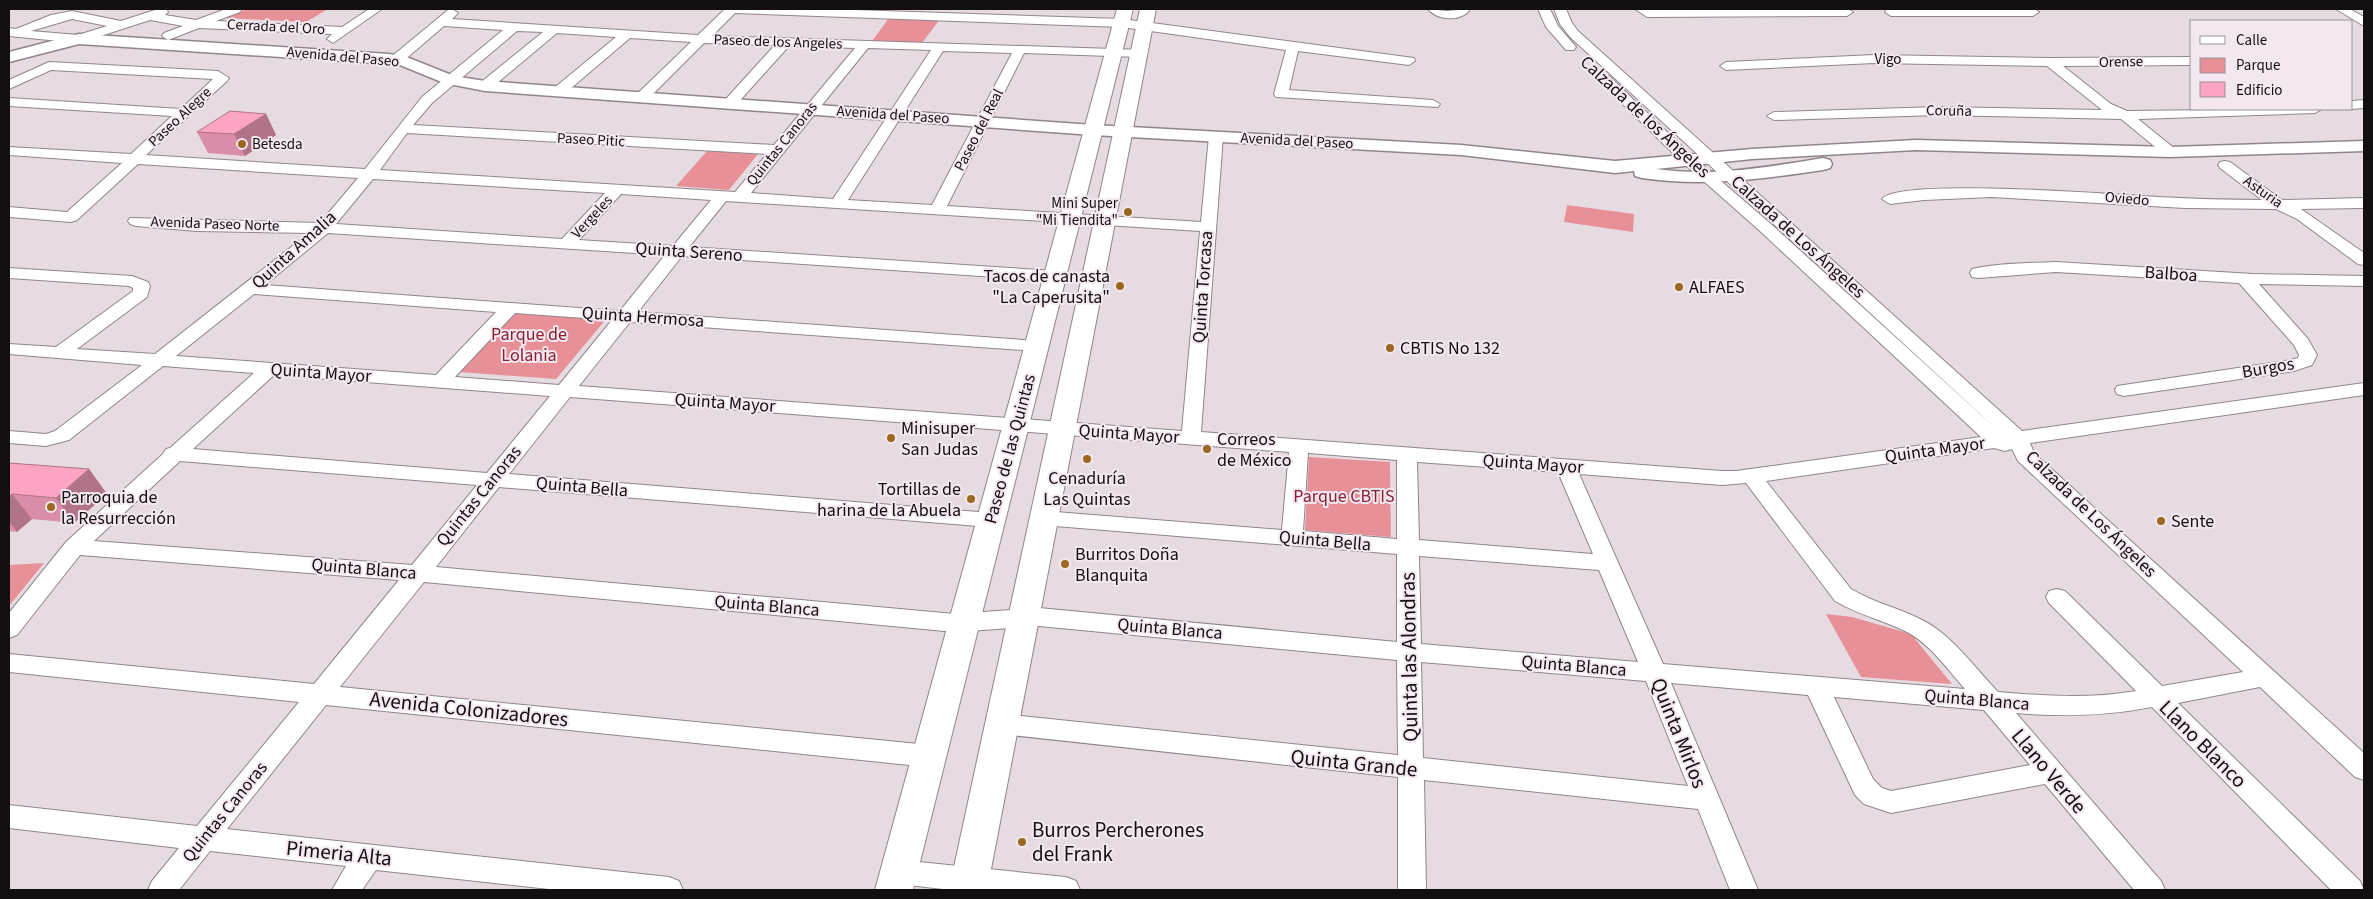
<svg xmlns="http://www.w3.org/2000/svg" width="2373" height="899" font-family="'Source Sans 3',sans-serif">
<rect width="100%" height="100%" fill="#e7dbe2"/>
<path fill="#e79097" d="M 248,9 L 328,9 L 306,22 L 222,18 Z
M 889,18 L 940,19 L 922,43 L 872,41 Z
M 707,151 L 758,154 L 729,190 L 676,186 Z
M 1567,205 L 1634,214 L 1633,232 L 1564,222 Z
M 515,311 L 607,318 L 556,379 L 459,372 Z
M 1309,457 L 1390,462 L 1391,537 L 1305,530 Z
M 44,563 L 9,606 L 9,565 Z
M 1826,614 L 1852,617 L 1911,634 L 1952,684 L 1861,677 Z"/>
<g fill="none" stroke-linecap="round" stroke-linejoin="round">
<g stroke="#90858c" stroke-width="2">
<path id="minor" d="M 158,9 L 166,9 L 168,12 L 165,15 L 196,20 L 226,9 L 242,9 L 240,12 L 216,21 L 342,27 L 369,9 L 382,9 L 333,43 L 327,39 L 332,34 L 199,28 L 168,40 L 162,36 L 164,33 L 183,26 L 150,20 L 79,43 L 9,36 L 9,28 L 16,29 L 51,15 L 72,11 L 121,21 ZM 72,19 L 107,26 L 78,35 L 31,31 Z
M 452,9 L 458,13 L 452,19 L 698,35 L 725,9 L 824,9 L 1122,19 L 1414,58 L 1415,61 L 1409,65 L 1298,51 L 1289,90 L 1433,100 L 1440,104 L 1438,107 L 1276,97 L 1274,94 L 1286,50 L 1122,27 L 735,13 L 712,36 L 1143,50 L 1145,53 L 1139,57 L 1024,53 L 947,206 L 1201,222 L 1209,136 L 1211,133 L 1221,133 L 1223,136 L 1201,432 L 1722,471 L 1736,471 L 1981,437 L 1760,231 L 1682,162 L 1597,79 L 1599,76 L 1609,76 L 1692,156 L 1772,225 L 2002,434 L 1570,37 L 1560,24 L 1554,9 L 1566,9 L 1572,23 L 1578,31 L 2022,431 L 2364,383 L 2364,395 L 2030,443 L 2034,453 L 2364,753 L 2364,780 L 2355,777 L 2260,687 L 2178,703 L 2360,881 L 2364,890 L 2331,890 L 2152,707 C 2105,716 2063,717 2016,713 L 2161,881 L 2165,890 L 2134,890 L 2045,784 L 1891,813 L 1864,804 L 1855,795 L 1808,695 L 1671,683 L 1758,890 L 1730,890 L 1698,809 L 1424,780 L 1426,890 L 1398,890 L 1398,777 L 1001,734 L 992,731 L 988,724 L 992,717 L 1001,714 L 1398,755 L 1397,660 L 1039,626 L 955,632 L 424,582 L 340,687 L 929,745 L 938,749 L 942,756 L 938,763 L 929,767 L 326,705 L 227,829 L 669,877 L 679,881 L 683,890 L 558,890 L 376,870 L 362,890 L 332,890 L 346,866 L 210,851 L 179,890 L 148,890 L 152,881 L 179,848 L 9,828 L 9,805 L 197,826 L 299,702 L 9,672 L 9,654 L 314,684 L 399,580 L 80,555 L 17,635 L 9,638 L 9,613 L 66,542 L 163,454 L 166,449 L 170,448 L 254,373 L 163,366 L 69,440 L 46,446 L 9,443 L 9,431 L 46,434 L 55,431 L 142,365 L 9,354 L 9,344 L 56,347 L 133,291 L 133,288 L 129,286 L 9,278 L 9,268 L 132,276 L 148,282 L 150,286 L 147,297 L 77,349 L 155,354 L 309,233 L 197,231 L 136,226 L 130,224 L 128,221 L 130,218 L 320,223 L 358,178 L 138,164 L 77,220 L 71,222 L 9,217 L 9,207 L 67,212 L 122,163 L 9,155 L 9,147 L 131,154 L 172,116 L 9,106 L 9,98 L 181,109 L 213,79 L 51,70 L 9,89 L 9,80 L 49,62 L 218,71 L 229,78 L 227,81 L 146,155 L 365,169 L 422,97 L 503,30 L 444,26 L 401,63 L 391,63 L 390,60 L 391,57 L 448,10 ZM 517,31 L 543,32 L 480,83 L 478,86 L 480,89 L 490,89 L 557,33 L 616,37 L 553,89 L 551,92 L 558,96 L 563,95 L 630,38 L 691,42 L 636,95 L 634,98 L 641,102 L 646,101 L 704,43 L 775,45 L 725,100 L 723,103 L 725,106 L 735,106 L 789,46 L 855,48 L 774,145 L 413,125 L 432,103 ZM 868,48 L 931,50 L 833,199 L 751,193 ZM 943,51 L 1012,53 L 932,205 L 848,200 ZM 407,133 L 767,154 L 735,192 L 380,170 ZM 373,179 L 605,193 L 562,239 L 336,224 ZM 621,194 L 711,200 L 673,246 L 579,240 ZM 726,201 L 1200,231 L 1182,431 L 579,386 L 630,322 L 1037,351 L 1043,350 L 1046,346 L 1043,342 L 1037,341 L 638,312 L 682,256 L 1055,281 L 1061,280 L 1063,276 L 1061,272 L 1055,271 L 689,247 ZM 328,233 L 665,255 L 620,311 L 265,285 ZM 254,294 L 496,312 L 436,375 L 176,356 ZM 515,313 L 612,320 L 559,385 L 455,377 ZM 274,375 L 550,396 L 487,473 L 193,449 ZM 570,397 L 1289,452 L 1282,530 L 1043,511 L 1035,513 L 1032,518 L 1035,523 L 1043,525 L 1397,554 L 1397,642 L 1039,608 L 955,614 L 436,567 L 499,487 L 991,527 L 999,525 L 1002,520 L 999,515 L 991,513 L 509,474 ZM 1994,448 L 2005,451 L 2012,449 L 2018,461 L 2243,672 L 2162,686 L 2065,591 L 2057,589 L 2049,591 L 2046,597 L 2049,603 L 2136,691 C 2090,699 2044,696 1998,692 C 1976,669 1950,633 1922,620 C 1899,608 1874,603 1851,589 L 1766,481 ZM 1308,453 L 1397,460 L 1397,539 L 1303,531 ZM 180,461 L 477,485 L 412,565 L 94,541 ZM 1417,462 L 1558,472 L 1593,554 L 1419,540 ZM 1579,474 L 1722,485 L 1746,483 L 1835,601 C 1858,615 1883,620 1907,632 C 1930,644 1948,670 1965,689 L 1663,664 ZM 1419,556 L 1599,570 L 1638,662 L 1421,644 ZM 1421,662 L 1646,681 L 1688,786 L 1423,758 ZM 1834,697 L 1984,710 L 2030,765 L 1891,791 L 1882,788 L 1873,779 Z
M 1428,9 L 1447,11 L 1468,9 L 1469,11 C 1459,22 1437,20 1428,9 Z
M 1538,9 L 1550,9 L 1558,26 L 1576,47 L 1574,50 L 1566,50 L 1546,27 Z
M 1635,9 L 1848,9 L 1853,12 L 1847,16 L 1647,17 Z
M 1887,9 L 2034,9 L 2039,12 L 2033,16 L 1891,16 L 1885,12 Z
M 2336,9 L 2350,9 L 2364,17 L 2364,26 Z
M 1874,55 L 2050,58 L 2192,57 L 2192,65 L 2063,66 L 2111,104 L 2127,111 L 2322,109 L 2315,113 L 2138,119 L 2175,149 L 2177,152 L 2170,156 L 2165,155 L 2121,119 L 1938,115 L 1774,120 L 1767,116 L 1774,112 L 1938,107 L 2102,110 L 2047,66 L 1874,63 L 1726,70 L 1720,66 L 1726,62 Z
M 2364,100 L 2364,108 L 2352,109 L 2351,109 L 2352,101 Z
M 2225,161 L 2230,162 L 2282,200 L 2364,198 L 2364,208 L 2301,209 L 2364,253 L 2364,265 L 2358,264 L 2297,219 L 2276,209 L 2185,208 L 1992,197 L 1924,200 L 1890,204 L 1882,199 C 1897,177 2123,195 2159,197 C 2193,199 2228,200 2262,200 L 2220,168 L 2218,165 L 2220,162 Z
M 2056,262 L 2253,274 L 2364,276 L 2364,286 L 2259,284 L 2308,339 L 2317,355 L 2312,365 L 2294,371 L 2124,396 L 2117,394 L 2115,390 L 2117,386 L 2291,360 L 2298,358 L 2299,355 L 2294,345 L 2239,283 L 2056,272 L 1978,278 L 1972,277 L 1970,273 L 1972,269 C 1999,263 2028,263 2056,262 Z
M 899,860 L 1066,877 L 1076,881 L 1080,890 L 952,890 L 899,884 L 889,881 L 885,872 L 889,863 Z"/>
</g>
<g stroke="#90858c" stroke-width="3">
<path id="tertiary" d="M 79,34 L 389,54 L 409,58 L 454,76 L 485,81 L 1093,125 L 1461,145 L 1615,161 L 1752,149 L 1916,140 L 2170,147 L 2364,141 L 2364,151 L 2170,157 L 1916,150 L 1752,159 L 1656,169 C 1712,177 1768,167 1823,158 L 1830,160 L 1832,164 L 1830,168 L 1823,170 C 1762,179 1704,187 1642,178 L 1635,176 L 1634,171 L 1615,173 L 1461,155 L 1093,135 L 485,91 L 444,83 L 400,65 L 389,64 L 79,44 L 9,62 L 9,52 Z"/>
</g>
<g stroke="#90858c" stroke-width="2">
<path id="secondary" d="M 1117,9 L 1133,9 L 913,890 L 875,890 Z
M 1140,9 L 1156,9 L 987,890 L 949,890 Z"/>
</g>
<use href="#minor" fill="#fff" fill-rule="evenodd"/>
<use href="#tertiary" fill="#fff" fill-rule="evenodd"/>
<use href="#secondary" fill="#fff" fill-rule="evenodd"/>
</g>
<path fill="#d98da8" d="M 266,114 L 276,135 L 245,156 L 208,153 L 197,132 Z
M 9,463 L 89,469 L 107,494 L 74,523 L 32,519 L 17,532 L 9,531 Z"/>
<path fill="#b07388" d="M 266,114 L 276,135 L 245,156 L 234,134 Z
M 89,469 L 107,494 L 74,523 L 56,498 Z
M 12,494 L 32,519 L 17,532 L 9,521 L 9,497 Z"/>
<path fill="#fca4c3" stroke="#b07388" d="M 230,111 L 266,114 L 234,134 L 197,132 Z
M 9,463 L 89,469 L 56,498 L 12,494 L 9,497 Z"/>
<g fill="#9c671f" stroke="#f4e8f0" stroke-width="2">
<circle cx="242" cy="144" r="5"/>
<circle cx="1128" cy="212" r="5"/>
<circle cx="1120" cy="286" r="5"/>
<circle cx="1679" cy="287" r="5"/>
<circle cx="1390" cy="348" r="5"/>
<circle cx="891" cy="438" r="5"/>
<circle cx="1207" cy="449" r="5"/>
<circle cx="1087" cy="459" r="5"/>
<circle cx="971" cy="499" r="5"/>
<circle cx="51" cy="507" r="5"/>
<circle cx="2161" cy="521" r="5"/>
<circle cx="1065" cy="564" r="5"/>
<circle cx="1022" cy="842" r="5"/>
</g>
<g text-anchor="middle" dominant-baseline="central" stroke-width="4" stroke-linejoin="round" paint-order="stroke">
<g font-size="15" fill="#130f11" stroke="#f4e8f0">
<text transform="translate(276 27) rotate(3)">Cerrada del Oro</text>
<text transform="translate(778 42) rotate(2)">Paseo de los Angeles</text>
<text transform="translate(343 57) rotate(5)">Avenida del Paseo</text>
<text x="1888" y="59">Vigo</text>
<text transform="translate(2121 62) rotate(-1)">Orense</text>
<text transform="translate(1949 111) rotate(1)">Coruña</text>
<text transform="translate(893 115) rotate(4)">Avenida del Paseo</text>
<text transform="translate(180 117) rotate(-43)">Paseo Alegre</text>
<text transform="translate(979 130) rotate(-63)">Paseo del Real</text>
<text transform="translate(591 140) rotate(3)">Paseo Pitic</text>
<text transform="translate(1297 141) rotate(3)">Avenida del Paseo</text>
<text transform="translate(782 144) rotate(-51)">Quintas Canoras</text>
<text transform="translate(2263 192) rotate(35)">Asturia</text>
<text transform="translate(2127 199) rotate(5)">Oviedo</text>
<text transform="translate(592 217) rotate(-47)">Vergeles</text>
<text transform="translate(215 224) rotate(2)">Avenida Paseo Norte</text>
</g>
<g font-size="15" fill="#130f11" stroke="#f4e8f0" text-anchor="start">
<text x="252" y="144">Betesda</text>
<text x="1118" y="203" text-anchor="end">Mini Super<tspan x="1118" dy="17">"Mi Tiendita"</tspan></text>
</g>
<g font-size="18" fill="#130f11" stroke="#f4e8f0">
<text transform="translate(1645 117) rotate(43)">Calzada de los Ángeles</text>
<text transform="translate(1798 237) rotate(42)">Calzada de Los Ángeles</text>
<text transform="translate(294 250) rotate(-42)">Quinta Amalia</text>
<text transform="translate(689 252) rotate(4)">Quinta Sereno</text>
<text transform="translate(2171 274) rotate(4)">Balboa</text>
<text transform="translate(1203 287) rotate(-86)">Quinta Torcasa</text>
<text transform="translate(643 317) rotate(4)">Quinta Hermosa</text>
<text transform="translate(2268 368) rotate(-10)">Burgos</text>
<text transform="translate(321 373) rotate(4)">Quinta Mayor</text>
<text transform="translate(725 403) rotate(4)">Quinta Mayor</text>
<text transform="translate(1129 434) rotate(4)">Quinta Mayor</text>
<text transform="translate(1010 449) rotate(-75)">Paseo de las Quintas</text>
<text transform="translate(1935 450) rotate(-8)">Quinta Mayor</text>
<text transform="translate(1533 464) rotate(4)">Quinta Mayor</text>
<text transform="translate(582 487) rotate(5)">Quinta Bella</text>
<text transform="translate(479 496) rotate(-51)">Quintas Canoras</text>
<text transform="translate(2091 514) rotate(44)">Calzada de Los Ángeles</text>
<text transform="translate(1325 541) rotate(5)">Quinta Bella</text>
<text transform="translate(364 569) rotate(5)">Quinta Blanca</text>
<text transform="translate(767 606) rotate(5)">Quinta Blanca</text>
<text transform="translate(1170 629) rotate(5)">Quinta Blanca</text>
<text transform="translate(1574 666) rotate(5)">Quinta Blanca</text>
<text transform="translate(1977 700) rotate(5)">Quinta Blanca</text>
<text transform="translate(225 812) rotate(-51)">Quintas Canoras</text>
</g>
<g font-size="18" fill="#130f11" stroke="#f4e8f0" text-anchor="start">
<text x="1110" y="276" text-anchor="end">Tacos de canasta<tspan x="1110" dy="21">"La Caperusita"</tspan></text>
<text x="1689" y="287">ALFAES</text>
<text x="1400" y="348">CBTIS No 132</text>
<text x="901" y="428">Minisuper<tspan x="901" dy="21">San Judas</tspan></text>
<text x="1217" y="439">Correos<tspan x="1217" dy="21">de México</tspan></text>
<text x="1087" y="478" text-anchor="middle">Cenaduría<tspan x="1087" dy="21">Las Quintas</tspan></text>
<text x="961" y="489" text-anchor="end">Tortillas de<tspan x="961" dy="21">harina de la Abuela</tspan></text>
<text x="61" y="497">Parroquia de<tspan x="61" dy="21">la Resurrección</tspan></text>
<text x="2171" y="521">Sente</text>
<text x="1075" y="554">Burritos Doña<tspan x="1075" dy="21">Blanquita</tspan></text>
</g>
<g font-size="18" fill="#881f33" stroke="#f4e8f0">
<text x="529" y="334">Parque de<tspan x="529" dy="21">Lolania</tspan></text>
<text x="1344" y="496">Parque CBTIS</text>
</g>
<g font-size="21" fill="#130f11" stroke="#f4e8f0">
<text transform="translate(1409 657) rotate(-91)">Quinta las Alondras</text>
<text transform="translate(469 709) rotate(6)">Avenida Colonizadores</text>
<text transform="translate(1679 733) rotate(68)">Quinta Mirlos</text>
<text transform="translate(2203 744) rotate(45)">Llano Blanco</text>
<text transform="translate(1354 763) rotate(6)">Quinta Grande</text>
<text transform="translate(2049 771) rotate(50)">Llano Verde</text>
<text transform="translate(339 853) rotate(6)">Pimeria Alta</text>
</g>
<g font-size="21" fill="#130f11" stroke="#f4e8f0" text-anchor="start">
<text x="1032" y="830">Burros Percherones<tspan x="1032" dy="24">del Frank</tspan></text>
</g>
</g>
<rect width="2373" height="899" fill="none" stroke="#130f11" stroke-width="20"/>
<rect x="2190" y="20" width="162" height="90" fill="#f4e8f0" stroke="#9a9197"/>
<rect x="2200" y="36" width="25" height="8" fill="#ffffff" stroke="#9a9197"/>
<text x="2236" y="45" font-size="15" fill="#130f11">Calle</text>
<rect x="2200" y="58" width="25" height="15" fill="#e79097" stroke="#9a9197"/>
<text x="2236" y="70" font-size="15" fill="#130f11">Parque</text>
<rect x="2200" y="82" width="25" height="15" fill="#fca4c3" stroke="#9a9197"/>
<text x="2236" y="95" font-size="15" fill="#130f11">Edificio</text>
</svg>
